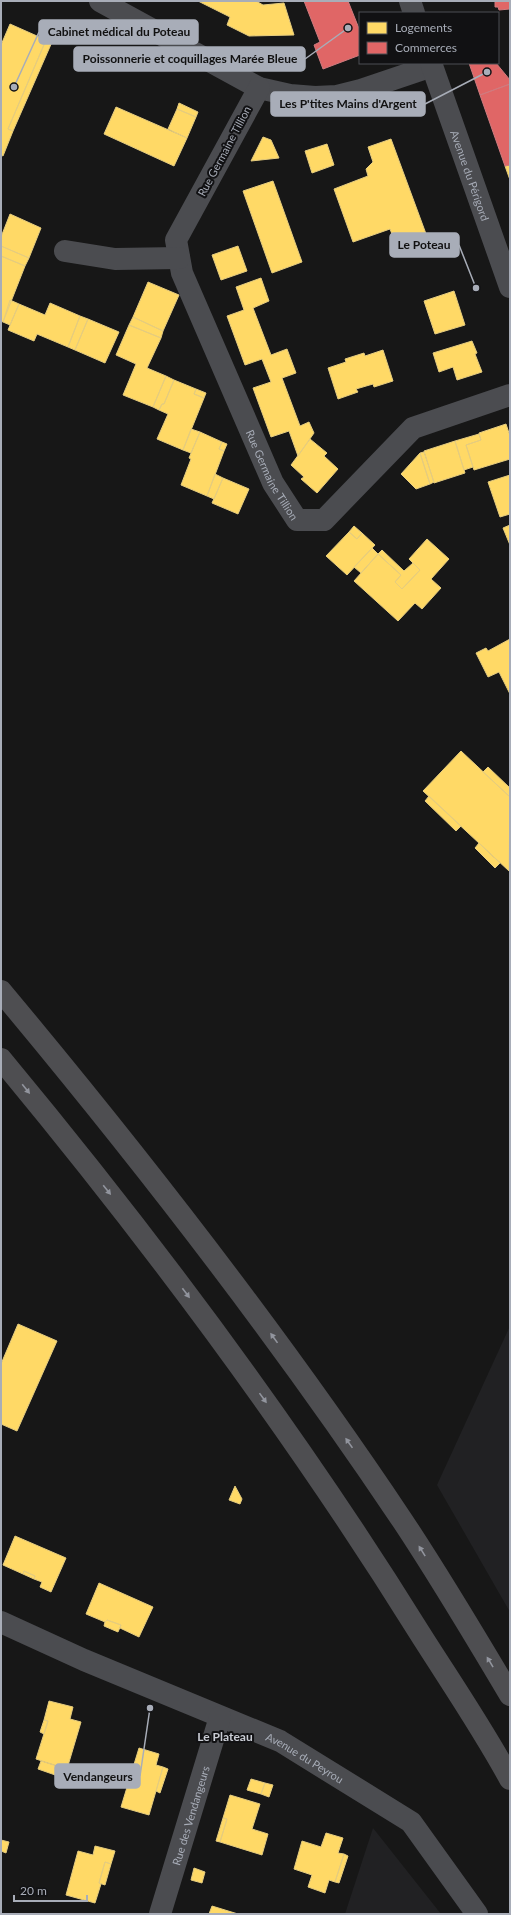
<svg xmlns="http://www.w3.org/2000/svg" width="511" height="1915" font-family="Lato,sans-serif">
<rect width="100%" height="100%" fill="#171717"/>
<path fill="#212123" d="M 510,1326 L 510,1612 L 437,1485 Z
M 373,1828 L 441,1914 L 345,1914 Z"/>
<path fill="#ffd966" stroke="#e5cc7f" d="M 198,1 L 256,1 L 263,5 L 284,3 L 294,35 L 249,36 L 227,25 L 230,17 Z
M 10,24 L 46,40 L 8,129 L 13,131 L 3,156 L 1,155 L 1,45 Z
M 46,40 L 52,42 L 13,131 L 8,129 Z
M 179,103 L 198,112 L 196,117 L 177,109 Z
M 116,107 L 187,138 L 174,166 L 104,134 Z
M 177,109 L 196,117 L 187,138 L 168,129 Z
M 263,137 L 271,140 L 279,158 L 251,161 Z
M 391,139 L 429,242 L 405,250 L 400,236 L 392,234 L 390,229 L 353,242 L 334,189 L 368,176 L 366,169 L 373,162 L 368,147 Z
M 327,144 L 334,165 L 312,173 L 305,151 Z
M 510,165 L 510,180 L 505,166 Z
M 273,181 L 302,262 L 272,273 L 243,191 Z
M 10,214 L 41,228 L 29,258 L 1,246 L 1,237 Z
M 1,246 L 29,258 L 25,266 L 1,256 Z
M 238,246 L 247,271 L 221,280 L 212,255 Z
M 1,256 L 25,266 L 3,322 L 1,321 Z
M 261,278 L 269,301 L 253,308 L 271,355 L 287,349 L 296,373 L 282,378 L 300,426 L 309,422 L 314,433 L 298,456 L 289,431 L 271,437 L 253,388 L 271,382 L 262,359 L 245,365 L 227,316 L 244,310 L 236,287 Z
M 148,282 L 179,295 L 163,331 L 133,317 Z
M 454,291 L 465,325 L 435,334 L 424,301 Z
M 10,300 L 19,304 L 10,325 L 3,322 Z
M 50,303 L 80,316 L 68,347 L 37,334 L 34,341 L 8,330 L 19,304 L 45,315 Z
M 80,316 L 88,319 L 75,350 L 68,347 Z
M 133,317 L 163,331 L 161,338 L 129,325 Z
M 88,319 L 119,332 L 105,363 L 75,350 Z
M 129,325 L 161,338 L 147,368 L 166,376 L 153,407 L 123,395 L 136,364 L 116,355 Z
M 472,341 L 477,353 L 475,354 L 482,372 L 457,380 L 453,367 L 439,372 L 433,353 Z
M 383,350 L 393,381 L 374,387 L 373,384 L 356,389 L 358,392 L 338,399 L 328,368 L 346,362 L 345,359 L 364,353 L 365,356 Z
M 166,376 L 174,380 L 164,404 L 162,404 L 159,410 L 153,407 Z
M 174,380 L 196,389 L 194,394 L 204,398 L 183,450 L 157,439 L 168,414 L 159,410 L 162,404 L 164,404 Z
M 196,389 L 206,393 L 204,398 L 194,394 Z
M 506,424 L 510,436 L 510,459 L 474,470 L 466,445 L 481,440 L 479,433 Z
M 191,429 L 200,432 L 191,453 L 183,450 Z
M 200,432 L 222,442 L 219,449 L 224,451 L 207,496 L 181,485 L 191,459 L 189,458 Z
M 479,434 L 481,440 L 466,445 L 473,467 L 464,470 L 455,441 Z
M 310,439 L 327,453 L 324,456 L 338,469 L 317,493 L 301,479 L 304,477 L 291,465 Z
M 455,441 L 465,473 L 434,483 L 424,451 Z
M 222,442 L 227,444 L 224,451 L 219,449 Z
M 424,452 L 434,482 L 430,484 L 420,453 Z
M 420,453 L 430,484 L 416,489 L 401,474 Z
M 215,474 L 223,478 L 214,499 L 207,496 Z
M 510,475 L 510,514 L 500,517 L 488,482 Z
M 223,478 L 249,489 L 238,514 L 212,503 Z
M 510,525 L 510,545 L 503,528 Z
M 354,526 L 362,533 L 357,539 L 349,532 Z
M 349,532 L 357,539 L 362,533 L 375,545 L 347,575 L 326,556 Z
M 427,539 L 449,559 L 431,579 L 441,588 L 422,609 L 415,603 L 398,621 L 354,581 L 378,554 L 401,575 L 395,582 L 402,589 L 420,570 L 409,559 Z
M 372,548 L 378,554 L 361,573 L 354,567 Z
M 382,550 L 404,571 L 413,563 L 420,570 L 402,589 L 395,582 L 401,575 L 378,554 Z
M 510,639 L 510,694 L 499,672 L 488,677 L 476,653 L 486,648 L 488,651 Z
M 461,751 L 510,797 L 509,871 L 423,791 Z
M 488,767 L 510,788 L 510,797 L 483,772 Z
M 429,796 L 461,826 L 456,831 L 425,801 Z
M 479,843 L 500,863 L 495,868 L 475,848 Z
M 18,1324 L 57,1341 L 17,1431 L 1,1424 L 1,1364 Z
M 235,1486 L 242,1499 L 240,1504 L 229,1500 Z
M 15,1536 L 66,1558 L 51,1592 L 40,1587 L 42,1582 L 34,1579 L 35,1576 L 24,1571 L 23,1574 L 3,1565 Z
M 24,1571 L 35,1576 L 34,1579 L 23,1574 Z
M 99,1583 L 153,1607 L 139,1637 L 120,1628 L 121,1625 L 107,1620 L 105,1622 L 86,1614 Z
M 107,1620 L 121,1625 L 118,1632 L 104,1626 L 105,1622 Z
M 49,1701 L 73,1707 L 70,1719 L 81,1722 L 67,1769 L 36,1759 L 48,1721 L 44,1720 Z
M 44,1720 L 48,1721 L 44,1734 L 40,1732 Z
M 139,1748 L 159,1754 L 156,1765 L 163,1767 L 149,1815 L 121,1807 Z
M 41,1761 L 63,1768 L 61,1777 L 38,1769 Z
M 163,1767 L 168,1769 L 160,1793 L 156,1791 Z
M 251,1779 L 265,1783 L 261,1794 L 247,1790 Z
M 265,1783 L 273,1785 L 269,1797 L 261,1794 Z
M 230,1795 L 260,1804 L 252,1829 L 268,1834 L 262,1855 L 220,1842 L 227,1819 L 223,1818 Z
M 223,1818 L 227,1819 L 220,1842 L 216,1841 Z
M 326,1833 L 343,1838 L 338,1853 L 344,1854 L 335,1882 L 329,1880 L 325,1893 L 308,1887 L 312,1875 L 294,1869 L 302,1841 L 321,1847 Z
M 1,1840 L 9,1842 L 6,1853 L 1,1851 Z
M 95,1846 L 115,1851 L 111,1864 L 105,1862 L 99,1883 L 101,1884 L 95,1903 L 66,1895 L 78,1851 L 93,1855 Z
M 344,1854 L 348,1856 L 339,1883 L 335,1882 Z
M 105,1862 L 111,1864 L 105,1885 L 99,1883 Z
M 194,1868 L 205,1872 L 202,1883 L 191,1880 Z
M 212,1906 L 238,1914 L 209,1914 Z"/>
<path fill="#e06666" stroke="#cf7b7f" d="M 304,1 L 348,1 L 360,31 L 360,55 L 323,69 L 314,45 L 320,42 Z
M 495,1 L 510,1 L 510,9 L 499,10 L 498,7 L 495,7 Z
M 469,63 L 496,63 L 510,80 L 510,84 L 480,95 Z
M 510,84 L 510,165 L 505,166 L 480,95 Z"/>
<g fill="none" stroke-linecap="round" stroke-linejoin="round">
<g stroke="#4b4c50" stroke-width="22">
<path d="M 100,1 L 259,88 L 290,95 L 315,97 L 337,96 L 361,90 L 432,66"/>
<path d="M 410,1 L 414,13"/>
<path id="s1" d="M 431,63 L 510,287"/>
<path id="s2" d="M 259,88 L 176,240 L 182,273 L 273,483 L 297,520 L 324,520 L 413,428 L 510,395"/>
<path d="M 65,251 L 115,259 L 179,258"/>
<path id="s3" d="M 1,1622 L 84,1660 L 280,1741 L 411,1822 L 477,1914"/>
<path id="s4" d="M 160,1914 L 220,1717"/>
</g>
<path stroke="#4e4e51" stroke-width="22" d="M 1,991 C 143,1161 279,1336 402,1520 C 440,1577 475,1636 510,1695
M 1,1059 C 152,1241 294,1431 419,1632 C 450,1681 483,1729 510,1779"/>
</g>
<defs><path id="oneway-solid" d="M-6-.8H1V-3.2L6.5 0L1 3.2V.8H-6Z"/></defs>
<g fill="#92959e">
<use href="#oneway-solid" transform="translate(26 1089) rotate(51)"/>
<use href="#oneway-solid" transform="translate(107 1190) rotate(51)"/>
<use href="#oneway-solid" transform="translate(186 1293) rotate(53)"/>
<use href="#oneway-solid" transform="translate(274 1338) rotate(-126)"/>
<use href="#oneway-solid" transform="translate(263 1398) rotate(54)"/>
<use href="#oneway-solid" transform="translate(349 1443) rotate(-125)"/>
<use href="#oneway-solid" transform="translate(422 1551) rotate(-122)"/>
<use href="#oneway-solid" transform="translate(490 1662) rotate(-121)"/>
</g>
<g text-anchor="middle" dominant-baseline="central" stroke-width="4" stroke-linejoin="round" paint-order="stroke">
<g font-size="11" fill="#a8adb8" stroke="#111113">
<text transform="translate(224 151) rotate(-62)">Rue Germaine Tillion</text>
<text stroke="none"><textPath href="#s1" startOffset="119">Avenue du Périgord</textPath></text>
<text stroke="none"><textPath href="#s2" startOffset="428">Rue Germaine Tillion</textPath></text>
<text stroke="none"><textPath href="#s3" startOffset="333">Avenue du Peyrou</textPath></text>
<text stroke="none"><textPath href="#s4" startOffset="103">Rue des Vendangeurs</textPath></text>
</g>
<g font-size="12" font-weight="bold" fill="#c9ccd4" stroke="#111113">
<text x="225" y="1736">Le Plateau</text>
</g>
</g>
<path fill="none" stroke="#a8adb8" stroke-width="1.5" d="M14 87L39 32M348 28L305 59M487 72L425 104M476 288L459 245M150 1708L140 1776"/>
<g fill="#a8adb8" stroke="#111113" stroke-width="1.5">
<circle cx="14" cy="87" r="4"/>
<circle cx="348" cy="28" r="4"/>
<circle cx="487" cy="72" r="4"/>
<circle cx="476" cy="288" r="4"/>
<circle cx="150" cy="1708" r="4"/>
</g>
<g fill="#a8adb8" stroke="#a8adb8" stroke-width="1.5">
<rect x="39" y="20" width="159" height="24" rx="4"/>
<rect x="74" y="47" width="231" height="24" rx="4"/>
<rect x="271" y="92" width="154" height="24" rx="4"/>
<rect x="390" y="233" width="69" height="24" rx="4"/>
<rect x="55" y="1764" width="85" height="24" rx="4"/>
</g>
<g font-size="12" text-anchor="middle" font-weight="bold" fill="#111">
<text x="119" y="36">Cabinet médical du Poteau</text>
<text x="190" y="63">Poissonnerie et coquillages Marée Bleue</text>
<text x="348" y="108">Les P'tites Mains d'Argent</text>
<text x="424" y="249">Le Poteau</text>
<text x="98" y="1781">Vendangeurs</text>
</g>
<rect width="511" height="1915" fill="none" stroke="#a8adb8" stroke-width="4"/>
<rect x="359" y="12" width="140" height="52" fill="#111113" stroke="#4d4f55"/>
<rect x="367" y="22" width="20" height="12" fill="#ffd966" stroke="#4d4f55"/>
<text x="395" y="32" font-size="12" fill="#a8adb8">Logements</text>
<rect x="367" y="42" width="20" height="12" fill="#e06666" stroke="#4d4f55"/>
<text x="395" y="52" font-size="12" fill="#a8adb8">Commerces</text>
<path d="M14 1895v6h73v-6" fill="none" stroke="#a8adb8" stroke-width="2"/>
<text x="20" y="1895" font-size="12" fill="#a8adb8" stroke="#111113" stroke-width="3" paint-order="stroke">20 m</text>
</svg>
